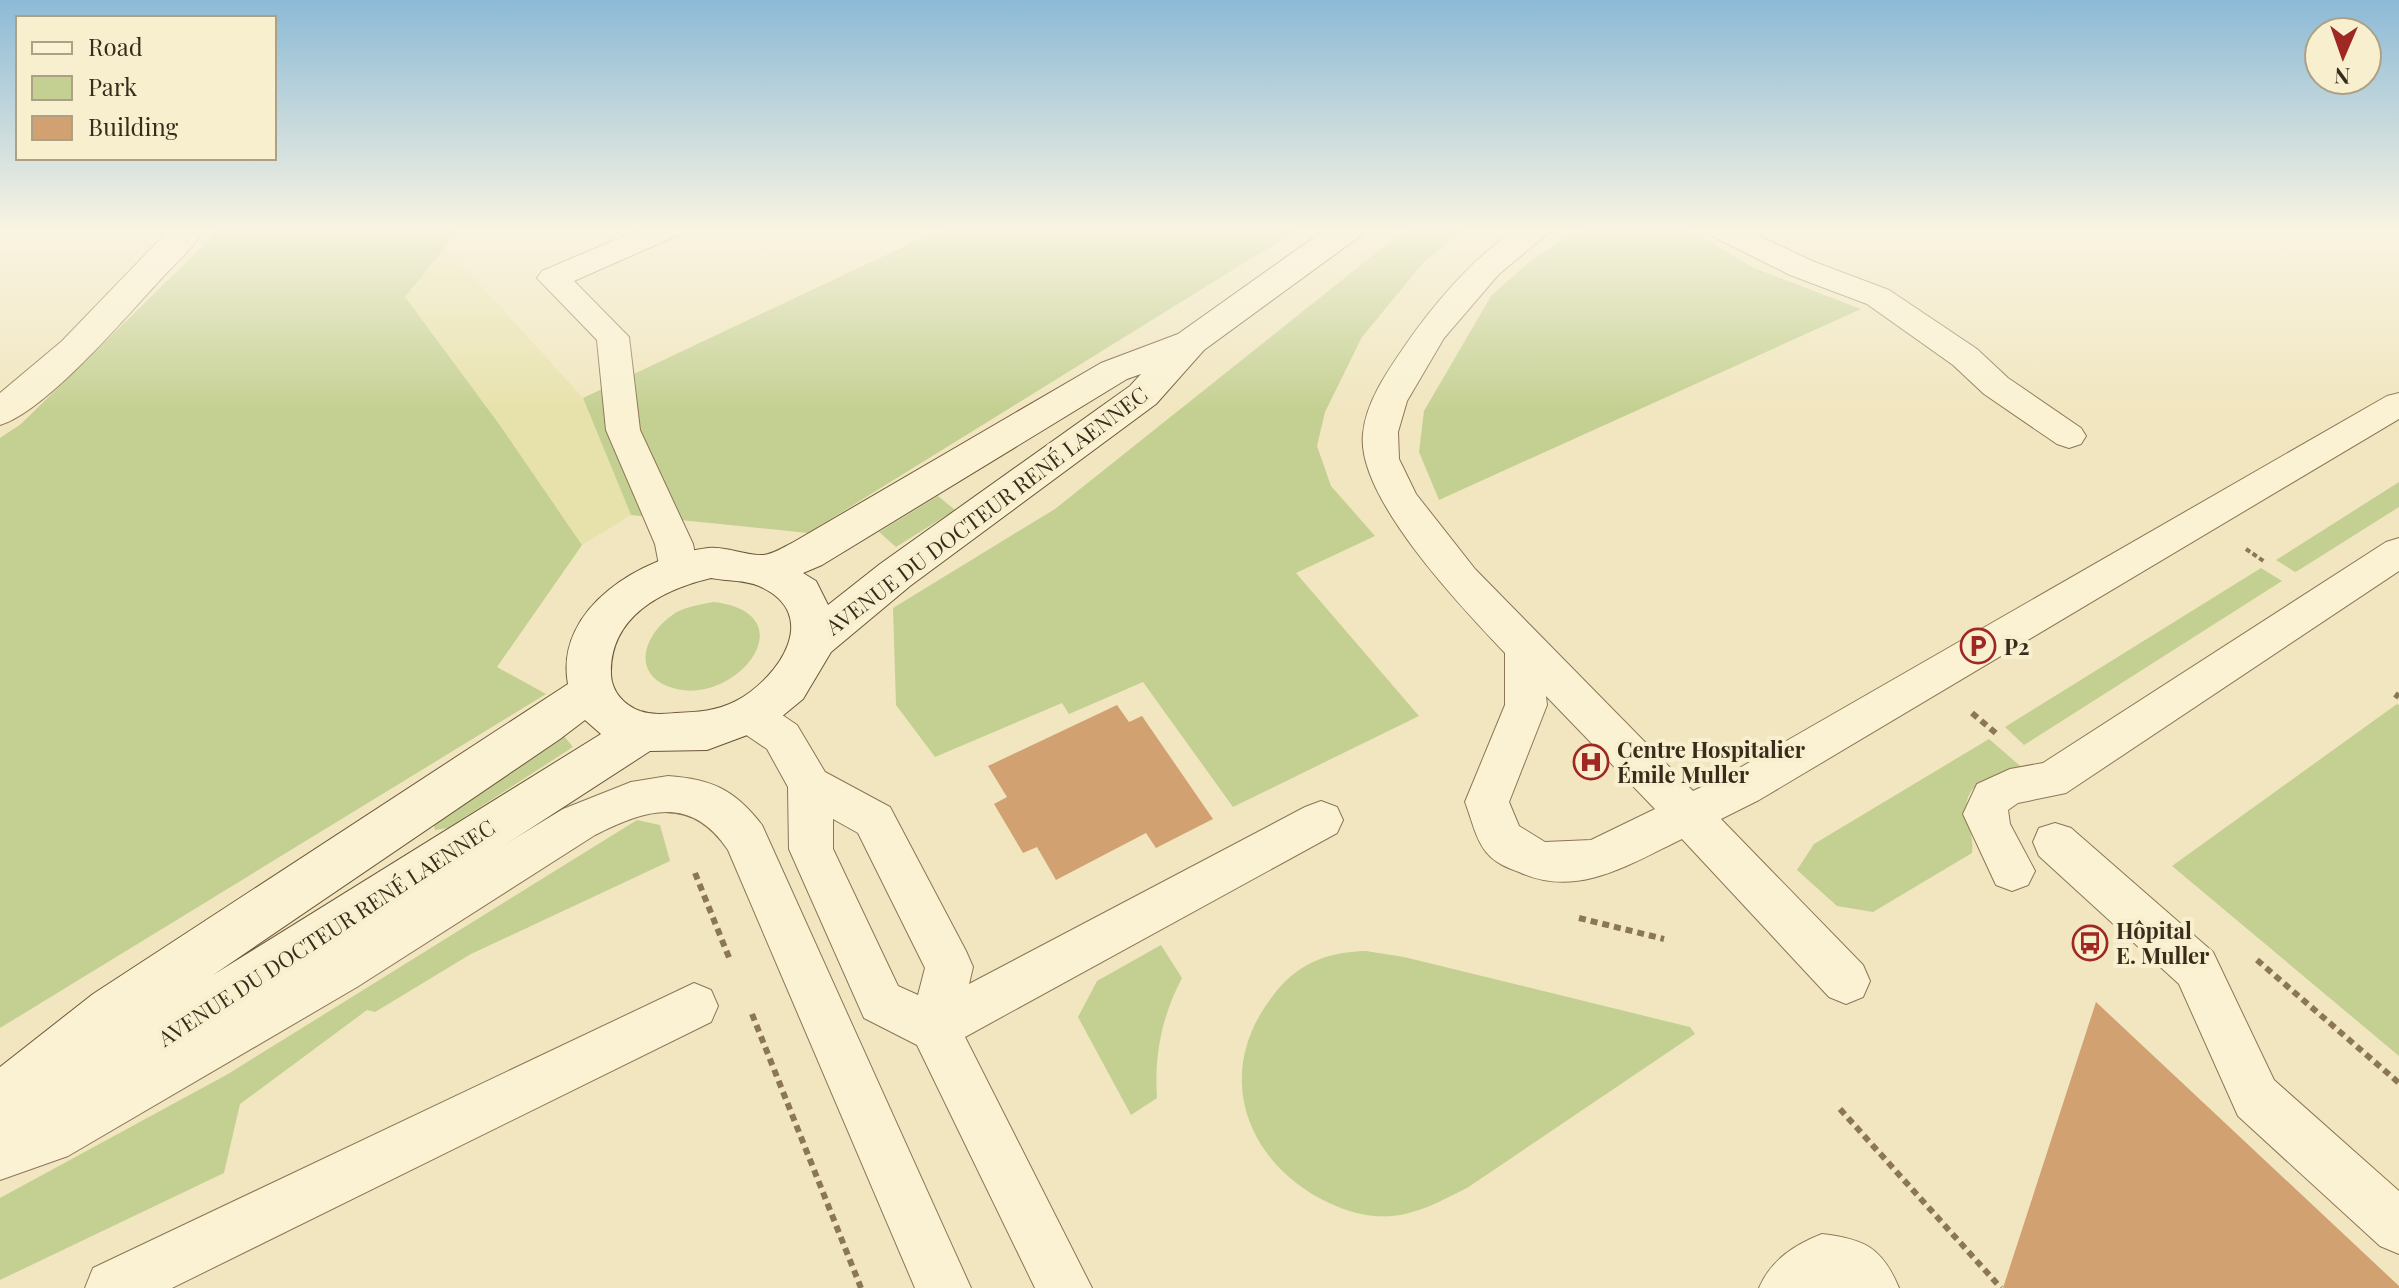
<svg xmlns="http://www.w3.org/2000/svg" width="2399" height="1288" font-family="'Playfair Display',serif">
<rect width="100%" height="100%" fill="#f1e6bf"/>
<path fill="#e7e2ac" d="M 446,247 L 583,398 L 631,515 L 582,545 L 499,424 L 404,297 Z"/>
<path fill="#c4d092" d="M 216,229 L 460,229 L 405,297 L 499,424 L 582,545 L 497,667 L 546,694 L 0,1028 L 0,438 L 21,424 L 211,238 Z
M 941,229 L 1299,229 L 808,533 L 631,515 L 583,398 Z
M 1406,229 L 1465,229 L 1424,262 L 1362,337 L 1325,412 L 1317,446 L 1331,486 L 1375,536 L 1296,573 L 1419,716 L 1233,807 L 1143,682 L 1069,714 L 1062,703 L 935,757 L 896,705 L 893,608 L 1055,509 Z
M 1584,229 L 1688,229 L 1754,268 L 1861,309 L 1439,500 L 1419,452 L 1424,411 L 1491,296 L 1528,263 L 1570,234 Z
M 2399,482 L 2399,507 L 2299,570 L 2295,572 L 2276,560 Z
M 938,496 L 955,510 L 896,547 L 879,532 Z
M 2261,568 L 2282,581 L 2024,745 L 2005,727 Z
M 714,602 C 812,614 732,713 667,686 C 627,669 650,626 679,611 C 690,606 702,604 714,602 Z
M 2397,704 L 2399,705 L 2399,1056 L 2172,866 Z
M 564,736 L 573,747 L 448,828 L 435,830 L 434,824 L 440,815 Z
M 1989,739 L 2026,771 C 1999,775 1961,778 1967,815 C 1969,828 1974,840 1972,853 L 1873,912 L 1837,906 L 1797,870 L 1814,844 Z
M 637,820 L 660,825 L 670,861 L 471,954 L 375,1012 L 367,1010 L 240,1104 L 224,1173 L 0,1280 L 0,1198 L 228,1074 Z
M 1161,945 L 1182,978 C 1162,1016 1154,1055 1157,1098 L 1131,1115 L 1078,1017 L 1097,981 Z
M 1366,951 L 1404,957 L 1690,1027 L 1695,1034 L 1467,1188 C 1447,1198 1427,1209 1405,1214 C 1379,1220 1352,1214 1329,1203 C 1245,1163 1213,1073 1272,997 C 1296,964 1326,952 1366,951 Z"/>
<path fill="#d2a172" d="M 1117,705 L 1129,722 L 1142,716 L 1213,819 L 1156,848 L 1146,833 L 1056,880 L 1037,847 L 1023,853 L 994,804 L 1007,797 L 988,766 Z
M 2096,1002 L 2399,1286 L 2399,1288 L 2003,1288 Z"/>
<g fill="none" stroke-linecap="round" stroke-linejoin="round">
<g stroke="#8b7656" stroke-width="2">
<path id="lane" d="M 641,229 L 682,229 L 678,235 L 574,281 L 629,337 L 640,430 L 693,544 L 698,570 L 693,580 L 679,584 L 665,580 L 660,570 L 655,544 L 606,430 L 597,340 L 537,278 L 542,271 Z
M 1517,229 L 1553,229 L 1499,274 L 1444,338 L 1407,401 L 1398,432 L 1399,459 L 1416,494 L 1475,569 L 1693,791 L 1729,774 L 2387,396 L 2399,393 L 2399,419 L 1759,800 L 1721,819 L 1863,965 L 1870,981 L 1863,997 L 1846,1004 L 1829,997 L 1682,839 C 1630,864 1577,899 1519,872 C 1508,868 1495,863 1487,853 C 1476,841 1471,817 1465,802 L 1505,705 L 1505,653 C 1462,608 1356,497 1363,434 C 1366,399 1392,365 1411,337 C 1440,297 1475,256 1517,229 ZM 1546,696 L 1655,809 L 1591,840 L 1545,842 L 1519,826 L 1509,802 L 1547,705 Z
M 1706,229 L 1745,229 L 1812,261 L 1889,290 L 1977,349 L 2008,378 L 2081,428 L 2086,436 L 2081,444 L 2069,448 L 2057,444 L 1984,394 L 1953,365 L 1867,304 L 1790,275 L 1710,235 Z
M 2399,538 L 2399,571 L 2066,793 L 2018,803 L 2008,810 L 2010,824 L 2035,871 L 2028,885 L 2012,891 L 1996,885 L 1963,814 L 1977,784 L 2010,769 L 2043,763 L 2386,542 Z
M 751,699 L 766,704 L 797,725 L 825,772 L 890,807 L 966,951 L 973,967 L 969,984 L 1305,807 L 1321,801 L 1337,807 L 1343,820 L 1337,833 L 965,1037 L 1092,1288 L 1035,1288 L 917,1045 L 864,1018 L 789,849 L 788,787 L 767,749 L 736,728 L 730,716 L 736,704 ZM 833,819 L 858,833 L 925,968 L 918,995 L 898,986 L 833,849 Z
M 668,776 C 712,779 735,790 762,825 L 971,1288 L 915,1288 L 728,850 C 691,795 647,809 595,835 L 357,987 L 68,1156 L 0,1180 L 0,1128 L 39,1116 L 323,955 L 563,809 L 631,782 Z
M 2055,823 L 2071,828 L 2213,952 L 2274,1080 L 2399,1191 L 2399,1254 L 2380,1246 L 2238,1116 L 2179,984 L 2039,856 L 2033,842 L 2039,828 Z
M 694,983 L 711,990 L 718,1006 L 711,1022 L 172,1288 L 85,1288 L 93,1268 Z
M 1822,1234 C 1864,1239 1882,1247 1899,1288 L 1759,1288 C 1771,1260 1794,1245 1822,1234 Z"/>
</g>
<g stroke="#8b7656" stroke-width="2">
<path id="street" d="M 170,229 L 205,229 C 193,248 175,264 160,280 C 126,317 45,412 0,425 L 0,393 L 62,341 Z"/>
</g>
<g stroke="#6d5739" stroke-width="2">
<path id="secondary" d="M 1326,229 L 1364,229 L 1360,236 L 1204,350 L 1156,404 L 910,586 L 831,652 L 803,699 L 769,727 L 707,750 L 650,751 L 155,1072 L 0,1144 L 0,1067 L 93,994 L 568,684 C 554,607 644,556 708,548 C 726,546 746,556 764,555 C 773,554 784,547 792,543 L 1101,363 L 1178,334 ZM 1141,374 L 1130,386 L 880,564 L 828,605 L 816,581 L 803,573 L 822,565 L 1127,379 ZM 711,578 C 726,581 746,580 759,586 C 823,614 779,678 736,701 C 717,711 697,712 676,713 C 664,714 652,715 640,711 C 624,705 612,692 611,675 C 609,617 661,590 711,578 ZM 585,720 L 601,734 L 213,975 L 560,739 Z"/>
</g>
<path stroke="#8b7656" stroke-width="4" stroke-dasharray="5 3" stroke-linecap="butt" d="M 2246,549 L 2265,562"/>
<path stroke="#8b7656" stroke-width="6" stroke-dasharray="7 5" stroke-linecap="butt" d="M 2395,694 L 2399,697
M 1972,713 L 1998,735
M 695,873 L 730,960
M 1579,918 L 1664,939
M 2257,960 L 2399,1083
M 752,1014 L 861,1288
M 1840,1109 L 2001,1288"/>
<use href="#lane" fill="#fbf2d3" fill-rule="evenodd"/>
<use href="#street" fill="#fbf2d3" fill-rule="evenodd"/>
<use href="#secondary" fill="#fbf2d3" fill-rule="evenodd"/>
</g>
<linearGradient id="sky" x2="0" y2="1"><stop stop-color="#8cbad6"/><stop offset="0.56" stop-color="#f9f4e2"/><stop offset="1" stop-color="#f9f4e2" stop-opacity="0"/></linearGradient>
<rect width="2399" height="410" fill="url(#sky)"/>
<defs>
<g id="parking-ring" transform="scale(1.8)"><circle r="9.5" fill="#f8efcf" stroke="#9f2922" stroke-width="1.5"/><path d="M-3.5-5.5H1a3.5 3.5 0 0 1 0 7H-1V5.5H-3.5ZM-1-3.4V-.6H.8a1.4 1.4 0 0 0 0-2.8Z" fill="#9f2922"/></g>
<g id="hospital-ring" transform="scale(1.8)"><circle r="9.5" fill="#f8efcf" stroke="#9f2922" stroke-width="1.5"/><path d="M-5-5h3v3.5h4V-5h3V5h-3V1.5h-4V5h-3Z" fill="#9f2922"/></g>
<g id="bus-ring" transform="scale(1.8)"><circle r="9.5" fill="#f8efcf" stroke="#9f2922" stroke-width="1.5"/><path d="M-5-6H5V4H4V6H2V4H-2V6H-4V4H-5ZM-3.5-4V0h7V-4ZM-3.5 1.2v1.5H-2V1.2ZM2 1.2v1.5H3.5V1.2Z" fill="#9f2922"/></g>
</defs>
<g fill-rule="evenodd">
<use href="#parking-ring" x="1978" y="646"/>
<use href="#hospital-ring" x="1591" y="762"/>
<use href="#bus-ring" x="2090" y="943"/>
</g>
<g text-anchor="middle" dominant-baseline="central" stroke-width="8" stroke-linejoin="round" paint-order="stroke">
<g font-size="22" fill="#3a2c1c" stroke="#f8efcf">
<text transform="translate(986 510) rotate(-37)">AVENUE DU DOCTEUR RENÉ LAENNEC</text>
<text transform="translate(326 932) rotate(-33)">AVENUE DU DOCTEUR RENÉ LAENNEC</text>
</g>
<g font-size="22" font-weight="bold" fill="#3a2c1c" stroke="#f8efcf" text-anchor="start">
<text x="2004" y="646">P2</text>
<text x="1617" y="749">Centre Hospitalier<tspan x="1617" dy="25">Émile Muller</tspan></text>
<text x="2116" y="930">Hôpital<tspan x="2116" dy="25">E. Muller</tspan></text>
</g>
</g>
<rect x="16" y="16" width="260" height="144" fill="#f8efcf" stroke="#aca187" stroke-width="2"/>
<rect x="32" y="42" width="40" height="12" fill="#fbf2d3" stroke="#aca187" stroke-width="2"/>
<text x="88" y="56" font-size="24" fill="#3a2c1c">Road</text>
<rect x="32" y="76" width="40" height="24" fill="#c4d092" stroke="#aca187" stroke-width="2"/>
<text x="88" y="96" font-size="24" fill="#3a2c1c">Park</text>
<rect x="32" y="116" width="40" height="24" fill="#d2a172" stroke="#aca187" stroke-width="2"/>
<text x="88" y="136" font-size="24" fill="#3a2c1c">Building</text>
<g transform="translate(2343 56) rotate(182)"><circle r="38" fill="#f8efcf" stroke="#aca187" stroke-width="2"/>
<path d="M0-6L14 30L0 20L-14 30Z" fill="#9f2922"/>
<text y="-12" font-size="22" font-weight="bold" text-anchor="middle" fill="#3a2c1c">N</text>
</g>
</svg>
